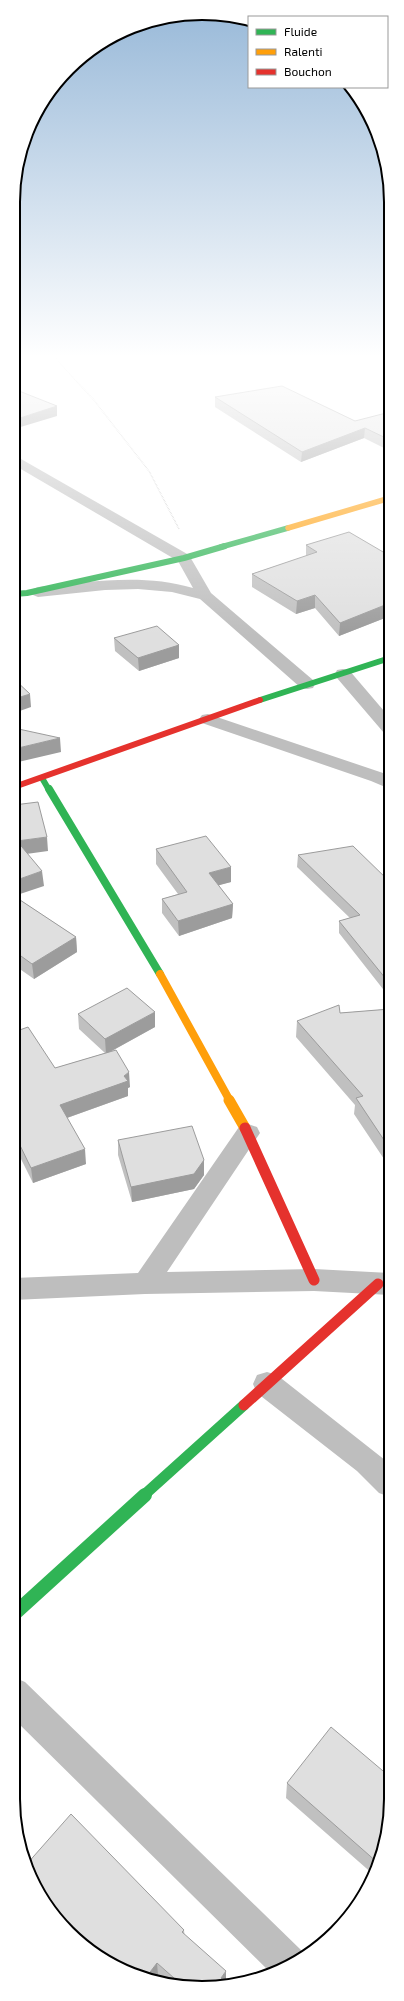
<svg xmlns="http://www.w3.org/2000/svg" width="404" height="2001" font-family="'Exo 2',sans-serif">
<rect width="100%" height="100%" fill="#fff"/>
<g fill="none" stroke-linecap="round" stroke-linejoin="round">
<path stroke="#b9b9b9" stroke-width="1.5" stroke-dasharray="0.5 1" stroke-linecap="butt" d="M 53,356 L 93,399 L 149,471 L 179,529"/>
<path fill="#bebebe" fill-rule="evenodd" d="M 14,455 L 189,555 L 211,593 L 313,680 L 315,684 L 313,688 L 307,689 L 301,688 L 200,599 L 172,592 L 138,589 L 105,590 L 38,597 L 33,595 L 30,592 L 33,589 L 38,587 C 89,582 143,573 193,588 L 178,561 L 14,465 Z
M 343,669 L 349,670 L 390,718 L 390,734 L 384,733 L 337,678 L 335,674 L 337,670 Z
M 208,714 L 383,773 L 390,777 L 390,789 L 371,781 L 202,723 L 199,719 L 202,715 Z
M 248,1124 L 257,1127 L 260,1133 L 167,1272 L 314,1269 L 390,1273 L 390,1295 L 314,1291 L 145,1294 L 13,1300 L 14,1278 L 138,1273 L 239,1127 Z
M 267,1372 L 277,1375 L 390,1464 L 390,1497 L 379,1493 L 357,1471 L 257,1393 L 253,1384 L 257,1375 Z
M 13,1677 L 25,1682 L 301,1950 L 303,1955 L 271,1973 L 13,1718 Z"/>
<path stroke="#30b455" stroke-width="5.5" d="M 221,547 L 288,528"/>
<path stroke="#30b455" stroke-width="6" d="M 14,594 L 27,593 L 184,558 L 225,546
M 260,700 L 390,658
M 42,778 L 49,790"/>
<path stroke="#30b455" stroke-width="8" d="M 49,789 L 160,974"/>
<path stroke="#30b455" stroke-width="11" d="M 143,1496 L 244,1405"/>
<path stroke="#30b455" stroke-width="14" d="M 13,1615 L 145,1495"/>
<path stroke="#ff9f0a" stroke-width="5.5" d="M 288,528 L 390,498"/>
<path stroke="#ff9f0a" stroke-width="8" d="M 160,974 L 230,1101"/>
<path stroke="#ff9f0a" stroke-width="11" d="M 229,1100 L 245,1128"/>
<path stroke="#e5322d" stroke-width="6" d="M 14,787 L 260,700"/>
<path stroke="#e5322d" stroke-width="11" d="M 245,1128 L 314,1280
M 244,1405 L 378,1284"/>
</g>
<path fill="#c0c0c0" d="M 215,397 L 355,421 L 390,412 L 390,451 L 364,438 L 301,462 L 215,407 Z
M 306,545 L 390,556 L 390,616 L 339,636 L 315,608 L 296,614 L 252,587 L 252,574 L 306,556 Z
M 114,638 L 179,645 L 179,658 L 139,671 L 115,651 Z
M 156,849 L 231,882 L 218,885 L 233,904 L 232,918 L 179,936 L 162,913 L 162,899 L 178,894 L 156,864 Z
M 298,855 L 390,882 L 390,998 L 339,933 L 339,921 L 350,918 L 297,867 Z
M 14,896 L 76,937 L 77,952 L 34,979 L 14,965 Z
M 390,1009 L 390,1168 L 354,1114 L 355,1105 L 296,1037 L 297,1021 L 340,1013 Z
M 78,1014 L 155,1027 L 110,1052 L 130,1087 L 128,1088 L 128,1096 L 67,1118 L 86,1164 L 33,1183 L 14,1145 L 14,1032 L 55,1068 L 105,1053 L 79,1029 Z
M 118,1140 L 204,1160 L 204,1175 L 194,1189 L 132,1202 L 118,1155 Z
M 287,1783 L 389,1823 L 374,1875 L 286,1798 Z
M 184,1930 L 190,1988 L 165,1981 L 158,1975 L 119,1969 Z"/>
<path fill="#9c9c9c" d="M 57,406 L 57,416 L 14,429 L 14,420 Z
M 365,428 L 364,438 L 301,462 L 302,452 Z
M 315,595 L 315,608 L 296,614 L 297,601 Z
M 390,603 L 390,616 L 339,636 L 340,623 Z
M 179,645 L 179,658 L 139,671 L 138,658 Z
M 30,694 L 31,707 L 14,713 L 14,699 Z
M 60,738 L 61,752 L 14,763 L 14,749 Z
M 47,837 L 48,851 L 19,855 L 17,841 Z
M 231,867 L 231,882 L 209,888 L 209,873 Z
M 42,871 L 44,886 L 14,896 L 14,881 Z
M 233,904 L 232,918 L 179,936 L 178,921 Z
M 76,937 L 77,952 L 34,979 L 32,964 Z
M 155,1012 L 155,1027 L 106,1054 L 105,1039 Z
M 129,1072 L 130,1087 L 128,1088 L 128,1096 L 61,1120 L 60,1105 L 124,1076 Z
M 85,1149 L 86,1164 L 33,1183 L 31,1168 Z
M 204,1160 L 204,1175 L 194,1189 L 132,1202 L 131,1187 Z
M 157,1963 L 158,1975 L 155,1978 L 147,1976 Z
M 226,1971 L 226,1983 L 221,1978 Z"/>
<path fill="#dfdfdf" stroke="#9c9c9c" d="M 282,386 L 355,421 L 390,412 L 390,440 L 365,428 L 302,452 L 215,397 Z
M 14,389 L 57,406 L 14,420 Z
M 349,532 L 390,556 L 390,603 L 340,623 L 315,595 L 297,601 L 252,574 L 317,552 L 306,545 Z
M 157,626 L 179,645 L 138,658 L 114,638 Z
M 14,679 L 30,694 L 14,699 Z
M 14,728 L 60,738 L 14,749 Z
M 38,802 L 47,837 L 17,841 L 42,871 L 14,881 L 14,809 L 15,809 L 14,805 Z
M 206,836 L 231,867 L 209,873 L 233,904 L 178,921 L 162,899 L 187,892 L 156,849 Z
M 353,846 L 390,882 L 390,984 L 339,921 L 360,915 L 298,855 Z
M 14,896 L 76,937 L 32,964 L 14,951 Z
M 127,988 L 155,1012 L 105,1039 L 78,1014 Z
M 339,1005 L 340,1013 L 390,1009 L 390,1149 L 356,1098 L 363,1096 L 297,1021 Z
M 28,1027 L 55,1068 L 116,1050 L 129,1072 L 124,1076 L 128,1081 L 60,1105 L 85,1149 L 31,1168 L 14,1133 L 14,1032 Z
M 192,1126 L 204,1160 L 194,1174 L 131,1187 L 118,1140 Z
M 331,1727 L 389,1776 L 389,1823 L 378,1863 L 287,1783 Z
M 71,1814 L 184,1930 L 182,1932 L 226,1971 L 221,1978 L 226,1983 L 190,1988 L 183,1986 L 157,1963 L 147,1976 L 119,1969 L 68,1932 L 27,1871 L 26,1865 Z"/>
<linearGradient id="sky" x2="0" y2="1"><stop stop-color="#97b8d8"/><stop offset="0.56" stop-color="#fff"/><stop offset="1" stop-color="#fff" stop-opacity="0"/></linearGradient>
<rect width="404" height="636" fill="url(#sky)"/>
<path d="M0 0H404V2001H0ZM202 20H202A182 182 0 0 1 384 202V1799A182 182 0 0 1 202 1981H202A182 182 0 0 1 20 1799V202A182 182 0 0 1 202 20Z" fill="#fff" fill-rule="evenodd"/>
<path fill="none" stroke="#000" stroke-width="2" d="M202 20H202A182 182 0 0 1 384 202V1799A182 182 0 0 1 202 1981H202A182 182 0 0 1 20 1799V202A182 182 0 0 1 202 20Z"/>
<rect x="248" y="16" width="140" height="72" fill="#ffffff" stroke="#999999"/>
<rect x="256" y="29" width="20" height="6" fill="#30b455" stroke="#999999"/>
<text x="284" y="36" font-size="12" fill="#000000">Fluide</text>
<rect x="256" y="49" width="20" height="6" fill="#ff9f0a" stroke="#999999"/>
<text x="284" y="56" font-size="12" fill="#000000">Ralenti</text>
<rect x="256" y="69" width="20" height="6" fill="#e5322d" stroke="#999999"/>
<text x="284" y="76" font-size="12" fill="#000000">Bouchon</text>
</svg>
